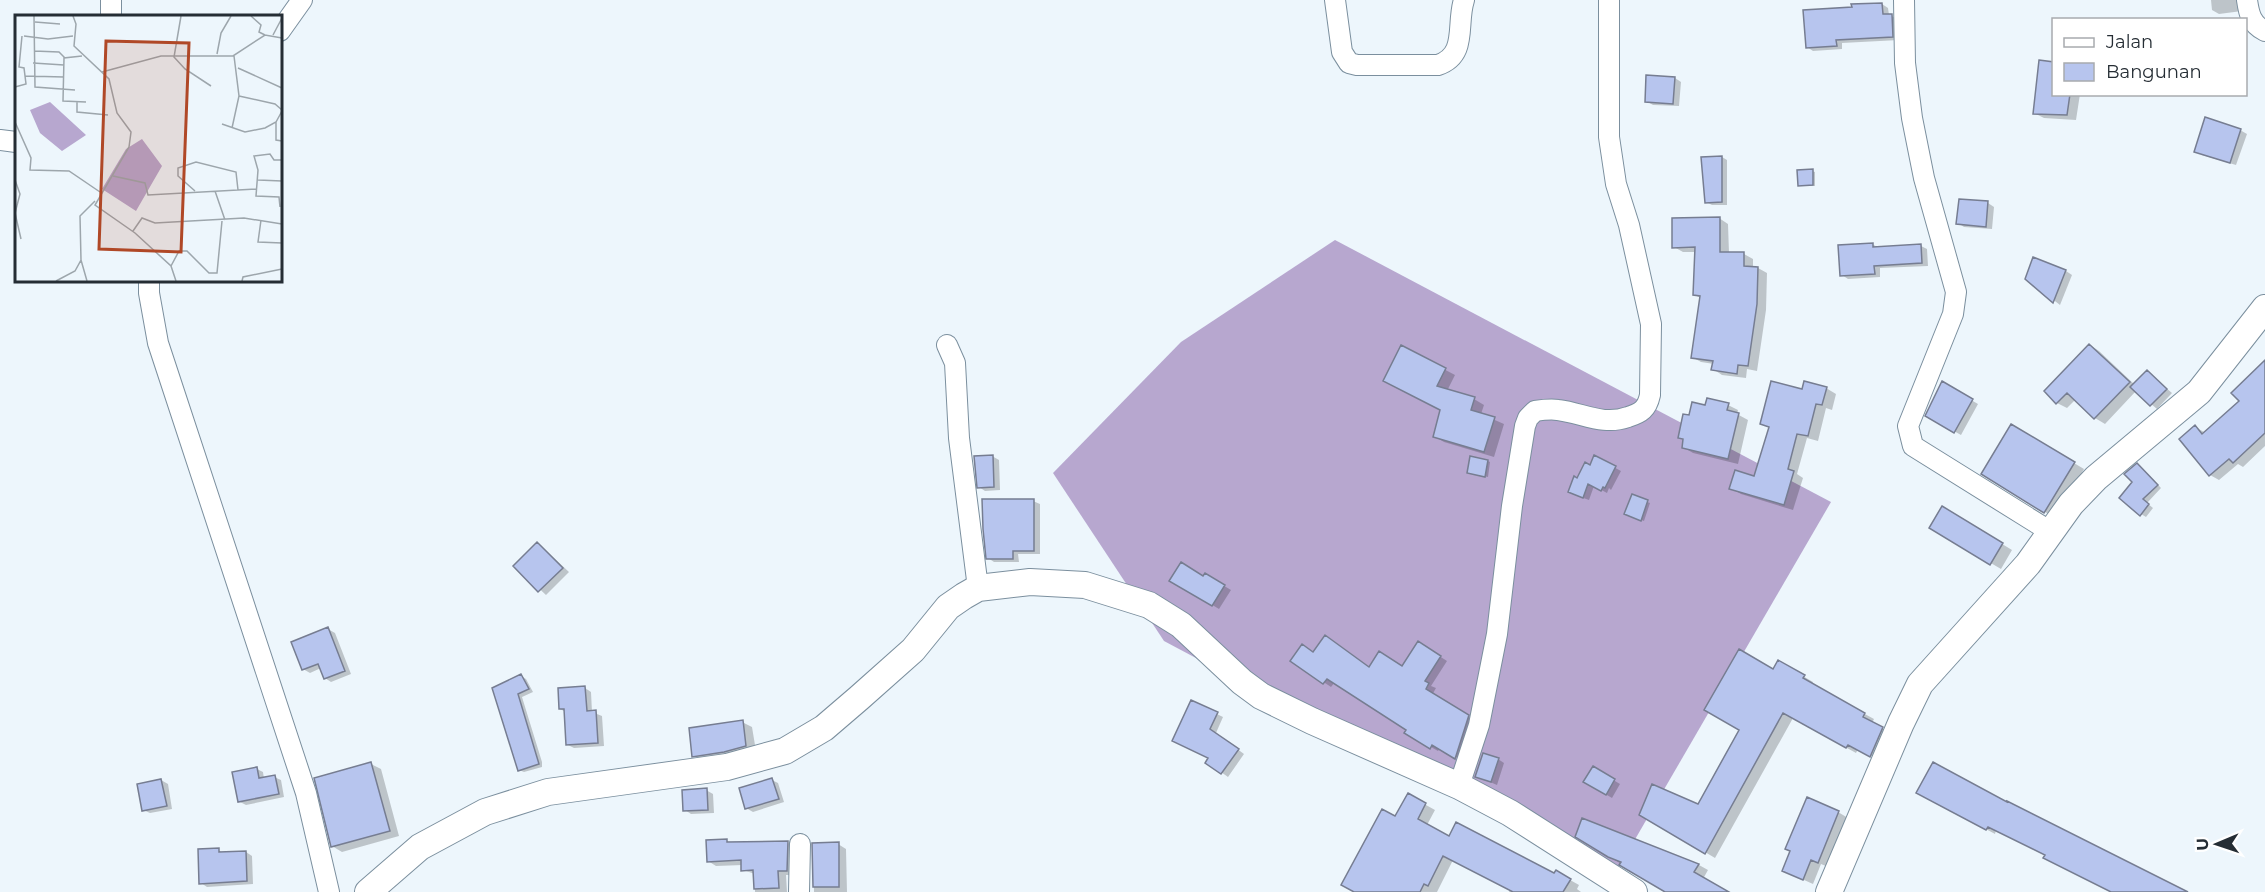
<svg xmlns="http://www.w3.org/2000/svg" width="2265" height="892" font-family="Montserrat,sans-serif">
<rect width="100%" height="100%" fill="#edf6fc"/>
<path fill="#b7a7cf" d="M 1335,240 L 1831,502 L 1612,879 L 1164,641 L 1053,473 L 1181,342 Z"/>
<path fill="#0003" d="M 2211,0 L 2241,0 L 2242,11 L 2219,14 L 2212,10 Z
M 1882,4 L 1888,8 L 1889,15 L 1898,19 L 1899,40 L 1842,43 L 1842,49 L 1813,51 L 1807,47 Z
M 1675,78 L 1681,82 L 1679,106 L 1653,105 L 1646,101 Z
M 2054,94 L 2080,94 L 2076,120 L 2044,118 L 2034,113 Z
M 2240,130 L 2247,134 L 2236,165 L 2202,155 Z
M 1722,157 L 1727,160 L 1727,205 L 1712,205 L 1706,202 Z
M 1812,171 L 1815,172 L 1815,186 L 1799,185 Z
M 1988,203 L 1994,207 L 1992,229 L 1964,227 L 1958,223 Z
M 1719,218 L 1728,224 L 1729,253 L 1744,254 L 1753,259 L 1753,268 L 1758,268 L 1767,273 L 1766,310 L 1757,371 L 1747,369 L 1746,378 L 1722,375 L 1713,369 L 1714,364 L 1701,362 L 1692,357 L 1701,298 L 1695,295 L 1696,252 L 1683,252 L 1674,247 Z
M 1872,244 L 1879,248 L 1921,246 L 1927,249 L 1928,266 L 1880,268 L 1880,277 L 1848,279 L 1842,275 Z
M 2066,271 L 2072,275 L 2060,305 L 2027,279 Z
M 2090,345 L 2099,351 L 2135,385 L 2147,372 L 2172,393 L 2157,409 L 2136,391 L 2105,424 L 2095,418 L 2076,399 L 2067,408 L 2057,403 Z
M 1402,347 L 1455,375 L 1447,391 L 1474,399 L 1484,405 L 1481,414 L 1504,424 L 1494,457 L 1444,442 L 1434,436 L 1442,410 Z
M 2265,362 L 2265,446 L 2243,467 L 2238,464 L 2219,480 L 2210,475 L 2195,427 L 2204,432 L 2241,401 Z
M 1942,383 L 1978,404 L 1961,435 L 1927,416 Z
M 1826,388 L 1836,394 L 1832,410 L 1826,408 L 1818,441 L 1807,438 L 1797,474 L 1803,478 L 1793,510 L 1741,494 L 1731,488 L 1755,478 L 1770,428 L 1761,424 L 1803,391 Z
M 1728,405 L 1738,410 L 1737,414 L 1748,420 L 1738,464 L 1693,453 L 1683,447 L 1690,417 L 1706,407 Z
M 2012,426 L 2084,469 L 2055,518 L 1983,474 Z
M 992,456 L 999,460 L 1000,490 L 985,491 L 979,487 Z
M 1595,457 L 1621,471 L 1611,490 L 1609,488 L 1607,493 L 1594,486 L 1589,500 L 1575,495 L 1578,480 L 1590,467 Z
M 1488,461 L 1490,462 L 1488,477 L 1469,473 Z
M 2142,468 L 2161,488 L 2147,503 L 2153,508 L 2146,517 L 2141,514 L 2134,482 Z
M 1632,496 L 1650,503 L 1644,521 L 1628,515 Z
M 1033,501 L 1040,504 L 1040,554 L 1018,554 L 1019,562 L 994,562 L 988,558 Z
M 1943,508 L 2012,550 L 2001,569 L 1931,528 Z
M 538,543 L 569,572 L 546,595 L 515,566 Z
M 1206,575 L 1231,590 L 1219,609 L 1171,580 L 1204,578 Z
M 328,629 L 335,633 L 351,674 L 331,682 L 325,678 L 321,668 L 310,673 L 303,669 Z
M 1419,643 L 1447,661 L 1431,686 L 1436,688 L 1432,695 L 1475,721 L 1463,761 L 1440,748 L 1438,751 L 1406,733 L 1408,729 L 1335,682 L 1331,687 L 1292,661 L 1314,654 L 1370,668 L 1403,668 Z
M 1779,662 L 1813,682 L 1812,685 L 1874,719 L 1872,723 L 1892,734 L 1880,761 L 1858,749 L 1856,753 L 1793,718 L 1715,858 L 1641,814 L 1698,806 Z
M 521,676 L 526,679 L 533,692 L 522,697 L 542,762 L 542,767 L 524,772 L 519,770 L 494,689 Z
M 585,688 L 591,692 L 592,712 L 602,716 L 604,746 L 574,748 L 568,745 L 566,712 L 560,709 Z
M 1192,702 L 1223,717 L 1216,733 L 1244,754 L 1228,777 L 1207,762 L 1210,758 Z
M 742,722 L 752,727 L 756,751 L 704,761 L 694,756 Z
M 1498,759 L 1504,763 L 1497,785 L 1476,776 Z
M 371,764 L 381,769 L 399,836 L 342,852 L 332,846 Z
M 1593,768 L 1620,784 L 1612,798 L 1585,782 Z
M 257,769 L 263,772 L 264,779 L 274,777 L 281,780 L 284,797 L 246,805 L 240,802 Z
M 161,780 L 168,784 L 172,809 L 150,813 L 143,810 Z
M 772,780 L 778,783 L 784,802 L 753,812 L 746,808 Z
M 706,790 L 713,794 L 714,813 L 691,814 L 685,810 Z
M 1918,792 L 2184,892 L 2113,892 L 2046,855 L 1996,830 L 1995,834 Z
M 1408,795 L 1435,810 L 1427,825 L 1449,838 L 1554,875 L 1556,872 L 1579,885 L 1577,889 L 1581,892 L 1509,892 L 1510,889 L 1453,860 L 1437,892 L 1356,892 Z
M 1838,812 L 1848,818 L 1828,867 L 1821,864 L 1813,884 L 1784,871 Z
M 1583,820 L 1699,865 L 1708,870 L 1703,879 L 1726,892 L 1668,892 L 1608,856 Z
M 727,841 L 732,844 L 788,843 L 796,848 L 795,875 L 786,875 L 787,892 L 755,892 L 755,874 L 743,870 L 743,865 L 716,866 L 708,861 Z
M 813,844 L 838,844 L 846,849 L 847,892 L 814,892 Z
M 218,850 L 223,853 L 246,852 L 252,856 L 253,884 L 207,887 L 201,883 Z"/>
<path fill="#b7c5ee" stroke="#767d91" stroke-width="1.5" d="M 1882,3 L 1883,14 L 1892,14 L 1893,37 L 1836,40 L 1837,46 L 1806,48 L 1803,10 L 1852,7 L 1851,4 Z
M 2039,60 L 2054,62 L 2054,94 L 2070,94 L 2067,115 L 2033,114 Z
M 1646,75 L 1675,77 L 1673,104 L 1645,102 Z
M 2205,117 L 2241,129 L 2230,163 L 2194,152 Z
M 1722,156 L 1722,202 L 1705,203 L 1701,157 Z
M 1813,169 L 1813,185 L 1798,186 L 1797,170 Z
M 1959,199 L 1988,201 L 1986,227 L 1956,224 Z
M 1720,217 L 1720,252 L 1744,252 L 1744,266 L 1758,267 L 1757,304 L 1748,366 L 1738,365 L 1737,374 L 1711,370 L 1713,361 L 1691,358 L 1700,296 L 1693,295 L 1695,247 L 1672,248 L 1672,218 Z
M 1873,243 L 1873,247 L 1921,244 L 1922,263 L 1874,266 L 1875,274 L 1840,276 L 1838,245 Z
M 2033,257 L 2066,270 L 2053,303 L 2025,279 Z
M 2089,344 L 2130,382 L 2094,419 L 2067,393 L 2056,404 L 2044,391 Z
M 1401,345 L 1446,368 L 1437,386 L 1475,397 L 1471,410 L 1495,417 L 1484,452 L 1433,437 L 1440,410 L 1383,381 Z
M 2265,360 L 2265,433 L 2233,463 L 2229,459 L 2209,476 L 2179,439 L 2195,425 L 2202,434 L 2239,401 L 2231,393 Z
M 2147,370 L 2167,389 L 2150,406 L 2130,387 Z
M 1771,381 L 1802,389 L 1804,381 L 1827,387 L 1822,405 L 1816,404 L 1808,436 L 1797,434 L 1788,469 L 1794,471 L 1784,505 L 1729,489 L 1735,470 L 1754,476 L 1769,427 L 1760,424 Z
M 1942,381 L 1973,399 L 1954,433 L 1925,416 Z
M 1707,398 L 1729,403 L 1727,410 L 1739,413 L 1728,459 L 1682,448 L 1683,439 L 1678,438 L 1683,414 L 1689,415 L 1692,402 L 1705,405 Z
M 2011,424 L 2075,462 L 2044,513 L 1981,474 Z
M 993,455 L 994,487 L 977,488 L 974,456 Z
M 1594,455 L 1616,466 L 1605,488 L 1603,487 L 1601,491 L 1588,484 L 1583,498 L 1568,492 L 1574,476 L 1577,478 L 1585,462 L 1590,465 Z
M 1470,456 L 1488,460 L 1485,477 L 1467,473 Z
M 2137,463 L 2158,485 L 2143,499 L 2149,504 L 2140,516 L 2119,498 L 2132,482 L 2124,474 Z
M 1632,494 L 1648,500 L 1641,521 L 1624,514 Z
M 982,499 L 1034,499 L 1034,551 L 1013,551 L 1013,559 L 986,559 L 983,529 Z
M 1942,506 L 2003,543 L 1990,565 L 1929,528 Z
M 537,542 L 563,568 L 538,592 L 513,566 Z
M 1181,562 L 1203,576 L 1205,573 L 1225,585 L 1212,606 L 1169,581 Z
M 328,627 L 345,671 L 324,679 L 318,664 L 302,670 L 291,642 Z
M 1325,635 L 1369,667 L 1379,651 L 1402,666 L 1418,641 L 1441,656 L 1425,681 L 1429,683 L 1426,689 L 1469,715 L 1455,759 L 1432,745 L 1430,749 L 1404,733 L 1406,730 L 1327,679 L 1323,684 L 1290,661 L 1302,644 L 1313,652 Z
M 1739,649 L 1773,669 L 1778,660 L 1805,675 L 1803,678 L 1865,713 L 1863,717 L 1883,727 L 1870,757 L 1848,745 L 1846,748 L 1783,713 L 1705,854 L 1639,815 L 1652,784 L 1698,804 L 1739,730 L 1704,710 Z
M 521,674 L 529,689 L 518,694 L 539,764 L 518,771 L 492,688 Z
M 585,686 L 587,711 L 596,710 L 598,743 L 566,745 L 564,709 L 559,709 L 558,688 Z
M 1191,700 L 1218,712 L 1210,729 L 1239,749 L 1221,774 L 1205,763 L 1208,758 L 1172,741 Z
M 743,720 L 746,746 L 724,752 L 692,757 L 689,728 Z
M 1483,753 L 1499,758 L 1491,782 L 1475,777 Z
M 371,762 L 390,831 L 331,847 L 314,778 Z
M 1933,762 L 2007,802 L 2007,801 L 2188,892 L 2111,892 L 2043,858 L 2045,855 L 1988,827 L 1986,830 L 1916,793 Z
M 1593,766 L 1615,779 L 1606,795 L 1583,782 Z
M 257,767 L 259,778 L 275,775 L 279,794 L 238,802 L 232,772 Z
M 772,778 L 779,799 L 745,809 L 739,788 Z
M 161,779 L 167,806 L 142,811 L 137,784 Z
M 707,788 L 708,810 L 683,811 L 682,790 Z
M 1408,793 L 1426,803 L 1418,819 L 1449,836 L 1456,822 L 1554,873 L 1556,870 L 1571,879 L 1563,892 L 1513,892 L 1443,856 L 1428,886 L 1424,884 L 1420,892 L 1354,892 L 1341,885 L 1382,809 L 1395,816 Z
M 1807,797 L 1839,811 L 1818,863 L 1811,860 L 1803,880 L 1782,871 L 1790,851 L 1785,849 Z
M 1582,818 L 1699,864 L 1694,872 L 1729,892 L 1665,892 L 1619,865 L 1621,862 L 1608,857 L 1575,837 Z
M 727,839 L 727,842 L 788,841 L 787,871 L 778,871 L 779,888 L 754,889 L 753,870 L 741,871 L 741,860 L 707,862 L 706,840 Z
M 839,842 L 839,887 L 813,887 L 812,843 Z
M 219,848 L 219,852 L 246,851 L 247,881 L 199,884 L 198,849 Z"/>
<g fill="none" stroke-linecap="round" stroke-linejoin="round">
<g stroke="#7b8f9e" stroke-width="22">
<path id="minor" d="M 111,0 L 111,16
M 1335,0 L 1342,52 L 1349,63 L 1357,65 L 1438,65 C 1468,55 1456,24 1464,0
M 1904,0 L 1905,63 L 1912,118 L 1924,178 L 1956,292 L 1953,314 L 1908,426 L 1913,446 L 2051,532
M 2247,0 C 2249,14 2251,24 2265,31
M 280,31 L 302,0
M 0,140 L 16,142
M 149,280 L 149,293 L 158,343 L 306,793 L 329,892
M 947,345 L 955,363 L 959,438 L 978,588
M 1459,786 L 1479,725 L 1497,634 L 1512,506 L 1525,426 L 1528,418 L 1535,411 C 1542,410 1551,409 1558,410 C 1583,413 1603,426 1628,417 C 1641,413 1647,409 1650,395 L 1651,324 L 1629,225 L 1616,184 L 1609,137 L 1609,0
M 799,892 L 800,844"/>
</g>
<g stroke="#7b8f9e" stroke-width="28">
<path id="major" d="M 368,892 L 420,847 L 485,812 L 548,792 L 727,767 L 785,751 L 824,728 L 859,698 L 913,650 L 948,607 L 964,596 L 978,588 L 1030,582 L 1085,585 L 1149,605 L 1181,625 L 1242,682 L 1261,696 L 1312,721 L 1459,786 L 1510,813 L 1634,892
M 1829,892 L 1901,723 L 1920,684 L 2028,564 L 2071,504 L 2096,478 L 2199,392 L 2265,308"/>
</g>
<use href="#minor" stroke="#fff" stroke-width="20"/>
<use href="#major" stroke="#fff" stroke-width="26"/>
</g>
<g transform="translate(15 15)">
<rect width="267" height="267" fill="#edf6fc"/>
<path d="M 35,87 L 71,120 L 47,136 L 25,118 L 15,95 ZM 127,124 L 147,151 L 121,196 L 87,174 L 111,134 Z" fill="#b7a7cf"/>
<path fill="none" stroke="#9da6ac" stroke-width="1.5" d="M 19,1 L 20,72 L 60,75M 58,1 L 61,9 L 59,31 L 94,64 L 102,98 L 116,117 L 114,132 L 80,190 L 120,218 L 156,251 L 161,266M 166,1 L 159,42 L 170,54 L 196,71M 236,1 L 246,10 L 244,17 L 250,20M 20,7 L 45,9M 258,20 L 267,3M 9,21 L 33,24 L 58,21M 19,36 L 44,37 L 50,43M 202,39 L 206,18 L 216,1M 67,41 L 49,43 L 48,86 L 71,87M 18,48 L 49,50M 223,53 L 267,73M 87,57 L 146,41 L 218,41 L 250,20 L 267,23M 10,61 L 49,62M 0,72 L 11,69 L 9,53 L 4,52 L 7,21M 224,81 L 260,89 L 267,95M 62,86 L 62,97 L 93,100M 0,107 L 16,143 L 15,155 L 54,156 L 85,177M 261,107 L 261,125 L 267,126M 207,109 L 230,117 L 250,113 L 261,107 L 267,96M 217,113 L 224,81 L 219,41M 98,161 L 130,168 L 133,180 L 242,174M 0,165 L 5,179 L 0,198 L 6,224M 243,165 L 267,166M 180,176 L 163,161 L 163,153 L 181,147 L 221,157 L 223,175M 200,176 L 210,205M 265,192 L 264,182 L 241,181 L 243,155 L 239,141 L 255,139 L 259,145 L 267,145M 246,205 L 243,227 L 267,228M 118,216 L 127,203 L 140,208 L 229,203 L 267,209M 66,245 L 72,266M 156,251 L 164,236 L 172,236 L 194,258 L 202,258 L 207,206M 41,266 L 60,256 L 66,245 L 65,201 L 80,186M 227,266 L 228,262 L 267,254"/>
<path fill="#b04827" fill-opacity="0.15" stroke="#b04827" stroke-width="3" d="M 91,26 L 174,28 L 166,237 L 84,234 Z"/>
<rect width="267" height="267" fill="none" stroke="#252d34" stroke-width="3"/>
</g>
<rect x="2052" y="18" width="195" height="78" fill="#ffffff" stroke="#a8abae" stroke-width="1.5"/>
<rect x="2064" y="38" width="30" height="9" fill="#ffffff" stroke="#a8abae" stroke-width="1.5"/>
<text x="2106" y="48" font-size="18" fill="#252d34">Jalan</text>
<rect x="2064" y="63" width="30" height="18" fill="#b7c5ee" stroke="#a8abae" stroke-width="1.5"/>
<text x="2106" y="78" font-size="18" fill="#252d34">Bangunan</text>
<g transform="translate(2217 844) rotate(268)" stroke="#ffffff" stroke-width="4.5" paint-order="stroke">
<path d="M0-4.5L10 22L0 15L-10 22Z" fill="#252d34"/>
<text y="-9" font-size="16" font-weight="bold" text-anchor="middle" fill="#252d34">U</text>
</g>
</svg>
